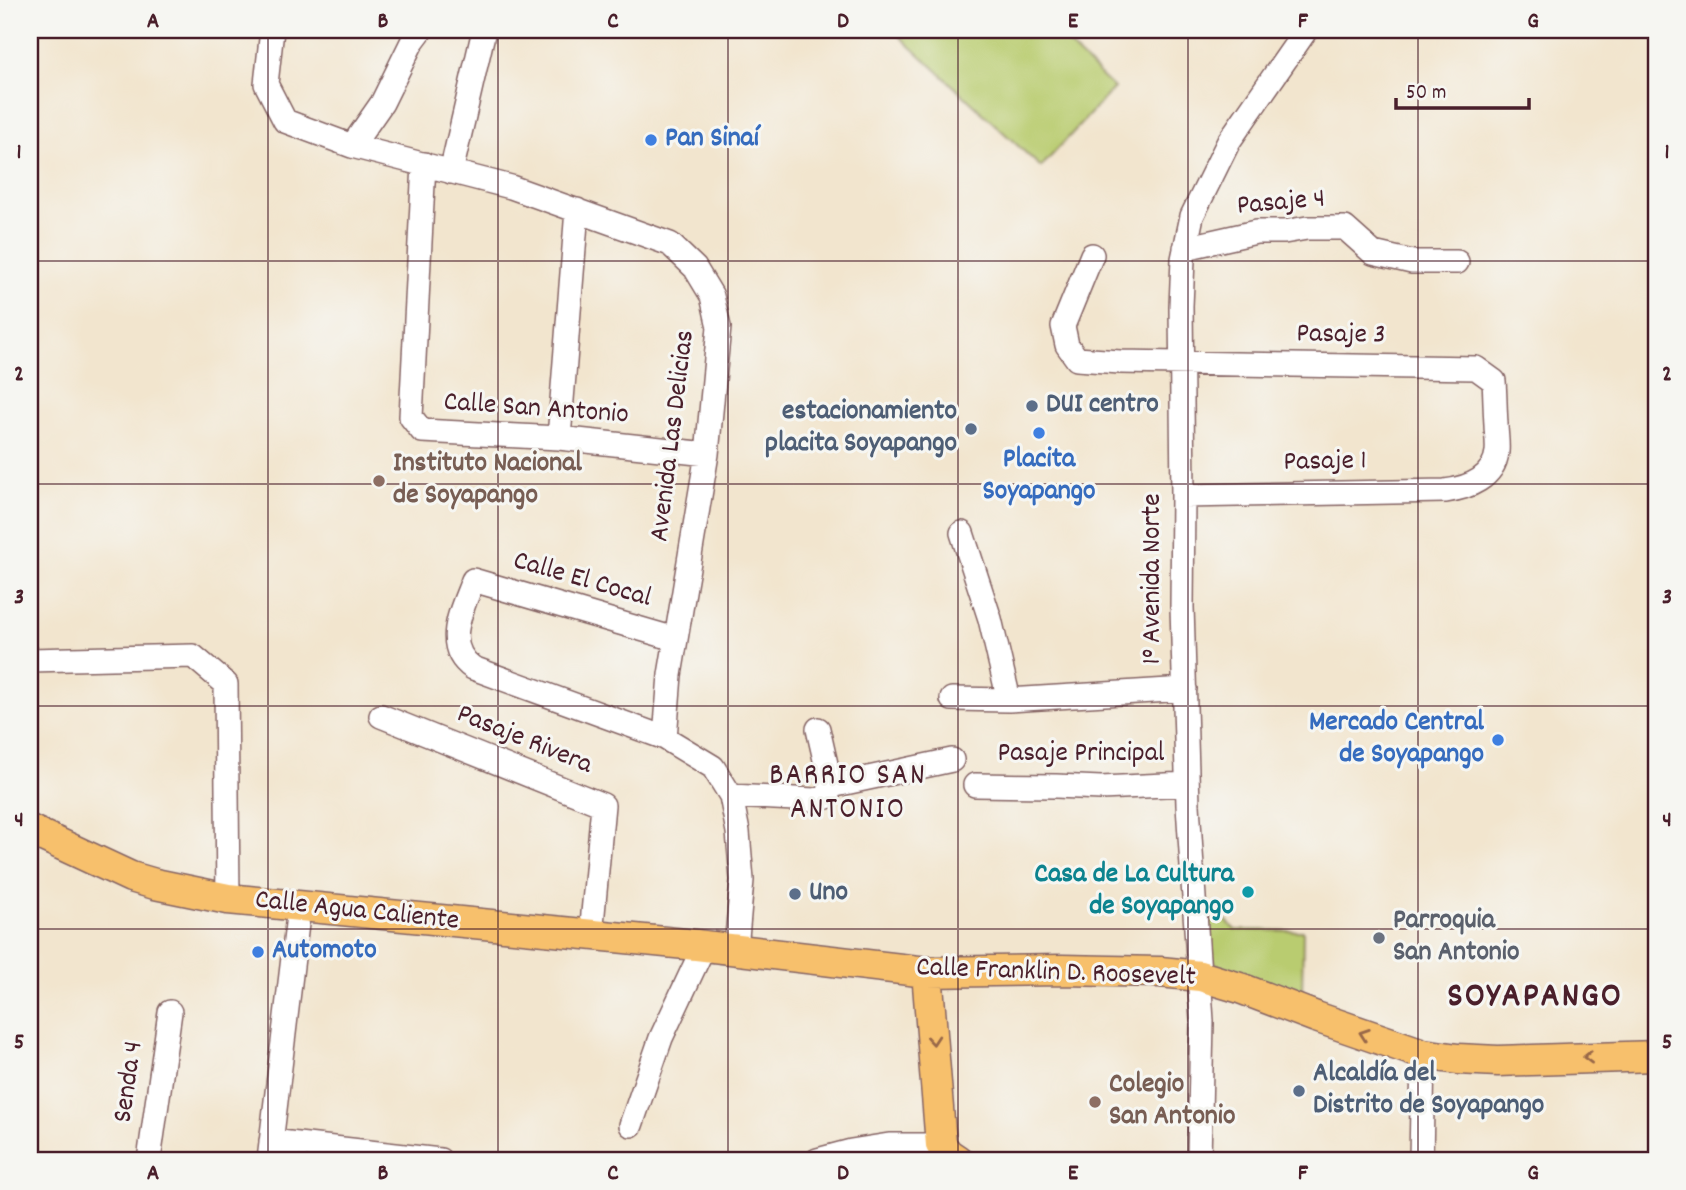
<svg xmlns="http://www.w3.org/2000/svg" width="1686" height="1190" font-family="Dekko,sans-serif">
<rect width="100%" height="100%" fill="#f6f6f2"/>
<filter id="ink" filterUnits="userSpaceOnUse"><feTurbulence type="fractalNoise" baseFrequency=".0143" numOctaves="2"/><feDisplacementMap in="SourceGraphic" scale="14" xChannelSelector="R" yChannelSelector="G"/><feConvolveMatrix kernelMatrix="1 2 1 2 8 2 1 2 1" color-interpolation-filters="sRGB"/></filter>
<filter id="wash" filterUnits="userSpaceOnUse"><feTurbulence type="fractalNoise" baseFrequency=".00686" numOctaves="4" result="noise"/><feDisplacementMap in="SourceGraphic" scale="28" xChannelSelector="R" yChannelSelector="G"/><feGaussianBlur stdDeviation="1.57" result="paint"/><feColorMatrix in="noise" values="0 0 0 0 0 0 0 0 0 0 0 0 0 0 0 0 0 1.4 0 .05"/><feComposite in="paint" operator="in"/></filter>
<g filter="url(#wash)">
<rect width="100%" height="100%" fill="#f2e5ce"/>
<path fill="#b9cc6f" stroke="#82764d" stroke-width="2" d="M 897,30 L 1053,30 L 1114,88 L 1041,167 L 895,32 Z
M 1226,920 L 1235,930 L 1303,931 L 1302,997 L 1223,968 L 1215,963 L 1211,955 L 1209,921 Z"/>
</g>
<g filter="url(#ink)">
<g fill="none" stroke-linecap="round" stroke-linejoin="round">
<g stroke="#856464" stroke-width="26">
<path id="minor" d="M 272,30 L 266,84 L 285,121 L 352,146 L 511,187 L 670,244 L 695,268 L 712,296 L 719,327 L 707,454 L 670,675 L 665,738
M 352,146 L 382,103 L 412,42 L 421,30
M 424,164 L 411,417 L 422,431 L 559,438 L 707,454
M 451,172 L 484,30
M 1185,248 L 1256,232 L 1284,232 L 1307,228 L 1345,228 L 1373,253 L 1412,262 L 1457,262
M 1092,255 L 1063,326 L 1067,345 L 1077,359 L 1120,362 L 1476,368 L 1494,381 C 1495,395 1495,410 1496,424 C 1496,433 1498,443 1497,452 C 1494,478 1468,488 1445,491 L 1183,496
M 559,438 L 577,210
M 962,533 L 990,619 L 1009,700
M 675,639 L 473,580 C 463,608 441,646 473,668 L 665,738 L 713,767 L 731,796 L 738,832 L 742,880 L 736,949
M 30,660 L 193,656 L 226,684 L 228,899
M 952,699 L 1009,700 L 1185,689
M 381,716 L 603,805 L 591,935
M 975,785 L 1056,786 L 1101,788 L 1187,784
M 831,786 L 952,760
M 731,796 L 815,800 L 827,797 L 831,786 L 818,729
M 631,1125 L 661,1038 L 704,946
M 271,1141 L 440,1160
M 149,1160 L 170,1012
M 269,1160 L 299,907
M 817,1160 L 851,1151 L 889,1145 L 941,1145
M 1199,1160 L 1202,1021 L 1188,805 L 1182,607 L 1183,496 L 1181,306 L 1183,259 L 1192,216 L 1229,141 L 1306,30
M 1421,1160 L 1423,1054"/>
</g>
<g stroke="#856464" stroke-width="33">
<path id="major" d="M 30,830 L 131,877 L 155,884 L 228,899 L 696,945 L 927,972 L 1062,970 L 1160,972 L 1200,976 L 1240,988 L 1316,1017 L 1423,1054 L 1458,1059 L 1498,1061 L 1656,1056
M 927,972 L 941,1145 L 948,1154 L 957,1160"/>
</g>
<use href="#minor" stroke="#fff" stroke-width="23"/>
<use href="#major" stroke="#f7c06c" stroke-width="30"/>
</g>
<defs><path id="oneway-chevron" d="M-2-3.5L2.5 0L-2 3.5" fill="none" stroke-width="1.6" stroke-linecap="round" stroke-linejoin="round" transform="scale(1.75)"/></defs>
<g stroke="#986748">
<use href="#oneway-chevron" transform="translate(1364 1034) rotate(-161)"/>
<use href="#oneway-chevron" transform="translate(933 1040) rotate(85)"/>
<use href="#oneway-chevron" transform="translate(1588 1057) rotate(179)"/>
</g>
</g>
<path fill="none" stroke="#4a1f2b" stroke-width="2" stroke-opacity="0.55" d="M 268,30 L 268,1160M 498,30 L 498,1160M 728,30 L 728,1160M 958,30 L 958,1160M 1188,30 L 1188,1160M 1418,30 L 1418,1160M 30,261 L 1656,261M 30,484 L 1656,484M 30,706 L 1656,706M 30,929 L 1656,929"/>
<g fill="#3f7fe0" stroke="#f6f6f2" stroke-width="2.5">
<circle cx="651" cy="140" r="7"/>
<circle cx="1039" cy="433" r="7"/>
<circle cx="1498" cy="740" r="7"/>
<circle cx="258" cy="952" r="7"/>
</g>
<g fill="#5c6f8a" stroke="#f6f6f2" stroke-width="2.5">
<circle cx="1032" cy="406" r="7"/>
<circle cx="971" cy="429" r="7"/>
<circle cx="795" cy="894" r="7"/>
<circle cx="1299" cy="1091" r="7"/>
</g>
<g fill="#8d6e63" stroke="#f6f6f2" stroke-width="2.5">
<circle cx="379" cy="481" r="7"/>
<circle cx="1095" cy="1102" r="7"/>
</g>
<circle fill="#0f9aa8" stroke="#f6f6f2" stroke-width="2.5" cx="1248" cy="892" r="7"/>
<circle fill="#6b7280" stroke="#f6f6f2" stroke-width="2.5" cx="1379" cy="938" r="7"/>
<g text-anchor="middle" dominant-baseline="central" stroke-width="6" stroke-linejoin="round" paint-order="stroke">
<g font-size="28" font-weight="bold" fill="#366cbe" stroke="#f6f6f2" text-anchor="start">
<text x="665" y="140">Pan Sinaí</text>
<text x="1039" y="461" text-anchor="middle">Placita<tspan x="1039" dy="32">Soyapango</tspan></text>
<text x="1484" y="724" text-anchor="end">Mercado Central<tspan x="1484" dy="32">de Soyapango</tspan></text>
<text x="272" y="952">Automoto</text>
</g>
<g font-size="28" fill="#4a1f2b" stroke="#f6f6f2">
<text transform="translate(1281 204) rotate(-5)">Pasaje 4</text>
<text transform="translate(1341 336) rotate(1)">Pasaje 3</text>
<text transform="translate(536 410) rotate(4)">Calle San Antonio</text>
<text transform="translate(674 436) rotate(-83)">Avenida Las Delicias</text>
<text transform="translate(1325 463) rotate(-1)">Pasaje 1</text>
<text transform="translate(1154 579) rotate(-90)">1° Avenida Norte</text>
<text transform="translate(582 581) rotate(16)">Calle El Cocal</text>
<text transform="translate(524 741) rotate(22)">Pasaje Rivera</text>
<text x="1081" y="755">Pasaje Principal</text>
<text transform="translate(357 912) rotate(6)">Calle Agua Caliente</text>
<text transform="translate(1056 974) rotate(2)">Calle Franklin D. Roosevelt</text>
<text transform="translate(130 1082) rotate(-82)">Senda 4</text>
</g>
<g font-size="28" font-weight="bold" fill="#4e5e75" stroke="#f6f6f2" text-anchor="start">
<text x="1046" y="406">DUI centro</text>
<text x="957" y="413" text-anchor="end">estacionamiento<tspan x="957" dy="32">placita Soyapango</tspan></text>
<text x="809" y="894">Uno</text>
<text x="1313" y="1075">Alcaldía del<tspan x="1313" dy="32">Distrito de Soyapango</tspan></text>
</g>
<g font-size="28" font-weight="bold" fill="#785e54" stroke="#f6f6f2" text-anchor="start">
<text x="393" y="465">Instituto Nacional<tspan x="393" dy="32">de Soyapango</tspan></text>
<text x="1109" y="1086">Colegio<tspan x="1109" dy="32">San Antonio</tspan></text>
</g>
<g font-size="28" font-weight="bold" fill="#0d838f" stroke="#f6f6f2" text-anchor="end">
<text x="1234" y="876">Casa de La Cultura<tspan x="1234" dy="32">de Soyapango</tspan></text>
</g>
<g font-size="28" font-weight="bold" fill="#5b616d" stroke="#f6f6f2" text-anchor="start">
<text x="1393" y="922">Parroquia<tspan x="1393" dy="32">San Antonio</tspan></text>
</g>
<g font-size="30" letter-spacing="2" fill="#4a1f2b" stroke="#f6f6f2">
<text x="848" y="777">BARRIO SAN<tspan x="848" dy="34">ANTONIO</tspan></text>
</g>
<g font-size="35" font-weight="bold" letter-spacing="2" fill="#4a1f2b" stroke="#f6f6f2">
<text x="1535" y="998">SOYAPANGO</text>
</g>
</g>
<rect width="1686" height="1190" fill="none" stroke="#f6f6f2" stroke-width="77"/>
<path d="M1396 98v10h133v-10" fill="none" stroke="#4a1f2b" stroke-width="3.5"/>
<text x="1406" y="98" font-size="21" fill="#4a1f2b" stroke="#f6f6f2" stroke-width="5" paint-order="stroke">50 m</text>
<rect x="38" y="38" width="1610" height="1114" fill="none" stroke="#4a1f2b" stroke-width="2.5"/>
<g font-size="23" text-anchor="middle" font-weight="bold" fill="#4a1f2b">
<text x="153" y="27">A</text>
<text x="383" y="27">B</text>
<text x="613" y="27">C</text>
<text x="843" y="27">D</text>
<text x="1073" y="27">E</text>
<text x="1303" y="27">F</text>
<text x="1533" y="27">G</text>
<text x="19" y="158">1</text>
<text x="1667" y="158">1</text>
<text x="19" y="380">2</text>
<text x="1667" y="380">2</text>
<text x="19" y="603">3</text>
<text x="1667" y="603">3</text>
<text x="19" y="826">4</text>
<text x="1667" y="826">4</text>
<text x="19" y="1048">5</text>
<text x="1667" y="1048">5</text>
<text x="153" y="1179">A</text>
<text x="383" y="1179">B</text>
<text x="613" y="1179">C</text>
<text x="843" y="1179">D</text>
<text x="1073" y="1179">E</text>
<text x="1303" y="1179">F</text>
<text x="1533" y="1179">G</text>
</g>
</svg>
